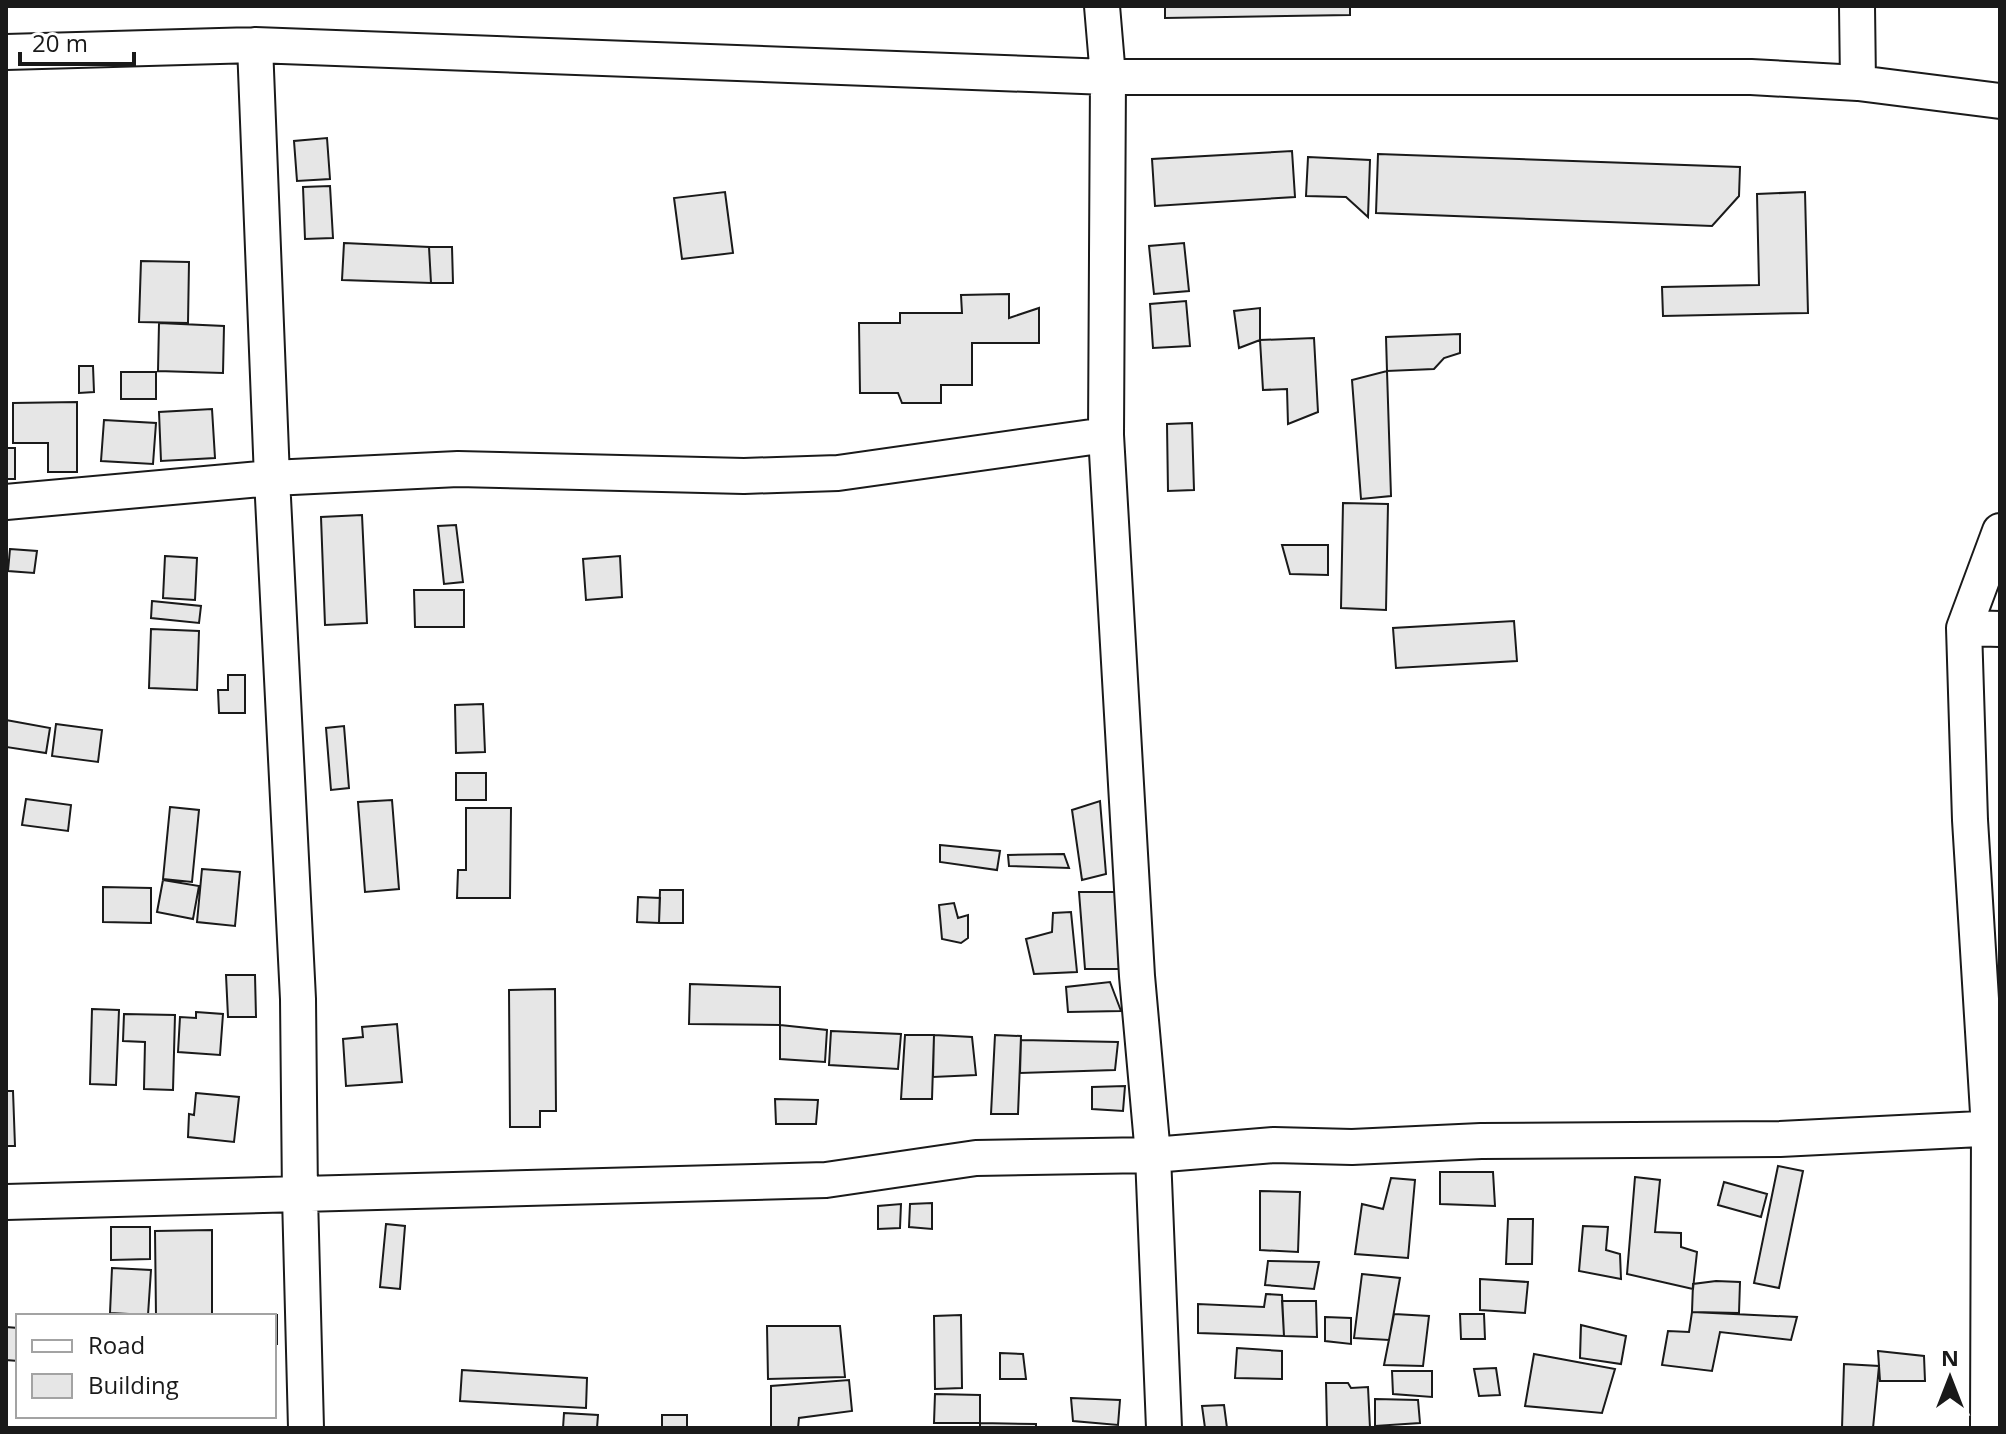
<svg xmlns="http://www.w3.org/2000/svg" width="2006" height="1434" font-family="'Open Sans',sans-serif">
<rect width="100%" height="100%" fill="#fff"/>
<path fill="#e6e6e6" stroke="#1a1a1a" stroke-width="2" d="M 1165,6 L 1350,6 L 1350,15 L 1165,18 Z
M 327,138 L 330,179 L 297,181 L 294,141 Z
M 1292,151 L 1295,197 L 1155,206 L 1152,159 Z
M 1378,154 L 1740,167 L 1739,196 L 1712,226 L 1376,213 Z
M 1308,157 L 1370,160 L 1368,217 L 1346,197 L 1306,196 Z
M 330,186 L 333,238 L 305,239 L 303,187 Z
M 725,192 L 733,253 L 682,259 L 674,198 Z
M 1805,192 L 1808,313 L 1663,316 L 1662,287 L 1759,285 L 1757,194 Z
M 344,243 L 429,247 L 431,283 L 342,280 Z
M 1184,243 L 1189,291 L 1154,294 L 1149,246 Z
M 429,247 L 452,247 L 453,283 L 431,283 Z
M 141,261 L 189,262 L 188,323 L 139,322 Z
M 1009,294 L 1009,318 L 1039,308 L 1039,343 L 972,343 L 972,385 L 941,385 L 941,403 L 902,403 L 898,393 L 860,393 L 859,323 L 900,323 L 900,313 L 962,313 L 961,295 Z
M 1186,301 L 1190,346 L 1153,348 L 1150,304 Z
M 1260,308 L 1260,340 L 1239,348 L 1234,311 Z
M 159,323 L 224,326 L 223,373 L 158,371 Z
M 1460,334 L 1460,353 L 1444,358 L 1434,369 L 1387,371 L 1386,337 Z
M 1314,338 L 1318,412 L 1288,424 L 1287,389 L 1263,390 L 1260,340 Z
M 79,366 L 93,366 L 94,392 L 79,393 Z
M 1387,371 L 1391,496 L 1361,499 L 1352,380 Z
M 121,372 L 156,372 L 156,399 L 121,399 Z
M 77,402 L 77,472 L 48,472 L 48,443 L 13,443 L 13,403 Z
M 212,409 L 215,458 L 161,461 L 159,412 Z
M 104,420 L 156,423 L 153,464 L 101,461 Z
M 1192,423 L 1194,490 L 1168,491 L 1167,424 Z
M 6,448 L 15,448 L 15,479 L 6,479 Z
M 1343,503 L 1388,504 L 1386,610 L 1341,608 Z
M 362,515 L 367,623 L 325,625 L 321,517 Z
M 456,525 L 463,582 L 444,584 L 438,526 Z
M 1282,545 L 1328,545 L 1328,575 L 1290,574 Z
M 10,549 L 37,551 L 34,573 L 8,571 Z
M 165,556 L 197,558 L 195,600 L 163,598 Z
M 620,556 L 622,597 L 586,600 L 583,559 Z
M 414,590 L 464,590 L 464,627 L 415,627 Z
M 152,601 L 201,606 L 199,623 L 151,618 Z
M 1514,621 L 1517,661 L 1396,668 L 1393,628 Z
M 151,629 L 199,631 L 197,690 L 149,688 Z
M 228,675 L 245,675 L 245,713 L 219,713 L 218,690 L 228,690 Z
M 483,704 L 485,752 L 456,753 L 455,705 Z
M 6,720 L 50,728 L 46,753 L 6,747 Z
M 56,724 L 102,730 L 98,762 L 52,756 Z
M 344,726 L 349,788 L 331,790 L 326,728 Z
M 456,773 L 486,773 L 486,800 L 456,800 Z
M 26,799 L 71,805 L 68,831 L 22,825 Z
M 392,800 L 399,889 L 365,892 L 358,802 Z
M 1100,801 L 1106,874 L 1082,880 L 1072,810 Z
M 170,807 L 199,810 L 192,882 L 163,879 Z
M 466,808 L 511,808 L 510,898 L 457,898 L 458,870 L 466,870 Z
M 940,845 L 1000,851 L 997,870 L 940,862 Z
M 1064,854 L 1069,868 L 1009,866 L 1008,855 Z
M 202,869 L 240,872 L 235,926 L 197,922 Z
M 163,880 L 199,886 L 193,919 L 157,912 Z
M 103,887 L 151,888 L 151,923 L 103,922 Z
M 660,890 L 683,890 L 683,923 L 659,923 Z
M 1079,892 L 1116,892 L 1119,969 L 1085,969 Z
M 638,897 L 660,898 L 659,923 L 637,922 Z
M 954,903 L 958,918 L 968,915 L 968,938 L 961,943 L 942,939 L 939,905 Z
M 1071,912 L 1077,972 L 1034,974 L 1026,939 L 1052,932 L 1053,913 Z
M 226,975 L 255,975 L 256,1017 L 228,1017 Z
M 1110,982 L 1121,1011 L 1068,1012 L 1066,987 Z
M 690,984 L 780,987 L 780,1025 L 689,1024 Z
M 555,989 L 556,1111 L 540,1111 L 540,1127 L 510,1127 L 509,990 Z
M 92,1009 L 119,1010 L 116,1085 L 90,1084 Z
M 196,1012 L 223,1014 L 220,1055 L 178,1052 L 180,1017 L 196,1018 Z
M 124,1014 L 175,1015 L 173,1090 L 144,1089 L 145,1042 L 123,1041 Z
M 397,1024 L 402,1082 L 346,1086 L 343,1039 L 363,1037 L 362,1027 Z
M 780,1025 L 827,1030 L 825,1062 L 780,1059 Z
M 831,1031 L 901,1034 L 898,1069 L 829,1065 Z
M 905,1035 L 934,1035 L 932,1099 L 901,1099 Z
M 934,1035 L 972,1037 L 976,1075 L 933,1077 Z
M 995,1035 L 1021,1036 L 1018,1114 L 991,1114 Z
M 1021,1040 L 1118,1042 L 1115,1070 L 1020,1073 Z
M 1125,1086 L 1123,1111 L 1092,1109 L 1092,1087 Z
M 6,1091 L 13,1091 L 15,1146 L 6,1146 Z
M 196,1093 L 239,1097 L 234,1142 L 188,1137 L 189,1114 L 194,1115 Z
M 775,1099 L 818,1100 L 816,1124 L 776,1124 Z
M 1778,1166 L 1803,1171 L 1779,1288 L 1754,1283 Z
M 1440,1172 L 1493,1172 L 1495,1206 L 1440,1204 Z
M 1635,1177 L 1660,1180 L 1655,1232 L 1681,1233 L 1681,1247 L 1697,1252 L 1693,1289 L 1627,1274 Z
M 1391,1178 L 1415,1180 L 1408,1258 L 1355,1254 L 1362,1204 L 1383,1209 Z
M 1724,1182 L 1767,1194 L 1761,1217 L 1718,1205 Z
M 1260,1191 L 1300,1192 L 1298,1252 L 1260,1250 Z
M 932,1203 L 932,1229 L 909,1227 L 910,1204 Z
M 901,1204 L 900,1228 L 878,1229 L 878,1206 Z
M 1508,1219 L 1533,1219 L 1532,1264 L 1506,1264 Z
M 386,1224 L 405,1226 L 400,1289 L 380,1287 Z
M 1583,1226 L 1608,1227 L 1606,1250 L 1620,1254 L 1621,1279 L 1579,1271 Z
M 111,1227 L 150,1227 L 150,1259 L 111,1260 Z
M 212,1230 L 212,1316 L 156,1316 L 155,1231 Z
M 1268,1261 L 1319,1262 L 1314,1289 L 1265,1285 Z
M 112,1268 L 151,1270 L 148,1315 L 110,1313 Z
M 1362,1274 L 1400,1278 L 1389,1340 L 1354,1338 Z
M 1480,1279 L 1528,1282 L 1525,1313 L 1480,1310 Z
M 1716,1281 L 1740,1282 L 1739,1313 L 1692,1312 L 1693,1284 Z
M 1266,1294 L 1282,1295 L 1284,1336 L 1198,1333 L 1198,1304 L 1264,1307 Z
M 1282,1301 L 1316,1301 L 1317,1337 L 1284,1336 Z
M 1692,1312 L 1797,1317 L 1791,1340 L 1720,1332 L 1712,1371 L 1662,1365 L 1668,1331 L 1689,1332 Z
M 220,1314 L 277,1315 L 277,1344 L 274,1344 L 274,1316 L 219,1316 Z
M 1394,1314 L 1429,1316 L 1423,1366 L 1384,1365 Z
M 1460,1314 L 1484,1314 L 1485,1339 L 1461,1339 Z
M 961,1315 L 962,1388 L 935,1389 L 934,1316 Z
M 1325,1317 L 1351,1318 L 1351,1344 L 1325,1341 Z
M 1581,1325 L 1626,1336 L 1621,1364 L 1580,1358 Z
M 767,1326 L 840,1326 L 845,1377 L 768,1379 Z
M 6,1327 L 18,1328 L 18,1361 L 6,1360 Z
M 1237,1348 L 1282,1351 L 1282,1379 L 1235,1378 Z
M 1878,1351 L 1924,1356 L 1925,1381 L 1880,1381 Z
M 1000,1353 L 1023,1354 L 1026,1379 L 1000,1379 Z
M 1534,1354 L 1615,1369 L 1602,1413 L 1525,1406 Z
M 1844,1364 L 1879,1366 L 1873,1428 L 1842,1428 Z
M 1496,1368 L 1500,1395 L 1479,1396 L 1474,1369 Z
M 462,1370 L 587,1378 L 586,1408 L 460,1401 Z
M 1392,1371 L 1432,1371 L 1432,1397 L 1393,1394 Z
M 849,1380 L 852,1411 L 799,1418 L 798,1428 L 771,1428 L 771,1386 Z
M 1326,1383 L 1348,1383 L 1351,1388 L 1368,1387 L 1370,1428 L 1327,1428 Z
M 935,1394 L 980,1395 L 980,1423 L 934,1423 Z
M 1071,1398 L 1120,1400 L 1118,1425 L 1073,1421 Z
M 1375,1399 L 1418,1400 L 1420,1423 L 1375,1426 Z
M 1224,1405 L 1227,1428 L 1205,1428 L 1202,1406 Z
M 564,1413 L 598,1415 L 597,1428 L 563,1428 Z
M 662,1415 L 687,1415 L 687,1428 L 662,1428 Z
M 980,1423 L 1036,1424 L 1036,1428 L 980,1428 Z"/>
<g fill="none" stroke-linecap="round" stroke-linejoin="round">
<g stroke="#1a1a1a" stroke-width="38">
<path id="street" d="M 1102,6 L 1108,77 L 1106,435 L 1137,976 L 1153,1155 L 1164,1428
M 1857,6 L 1858,83
M 255,45 L 272,478 L 298,999 L 300,1196 L 306,1428
M 6,52 L 255,45 L 1108,77 L 1751,77 L 1858,83 L 2000,101
M 6,502 L 272,478 L 458,469 L 744,476 L 838,473 L 1106,435
M 1964,628 L 2000,629
M 6,1202 L 826,1180 L 976,1158 L 1153,1155 L 1274,1145 L 1352,1147 L 1481,1141 L 1780,1139 L 2000,1128
M 1988,1428 L 1989,1129 L 1970,820 L 1964,628 L 2000,531"/>
</g>
<use href="#street" stroke="#fff" stroke-width="34"/>
</g>
<rect width="2006" height="1434" fill="none" stroke="#1a1a1a" stroke-width="16"/>
<rect x="16" y="1314" width="260" height="104" fill="#ffffff" stroke="#a3a3a3" stroke-width="2"/>
<rect x="32" y="1340" width="40" height="12" fill="#ffffff" stroke="#a3a3a3" stroke-width="2"/>
<text x="88" y="1354" font-size="24" fill="#1a1a1a">Road</text>
<rect x="32" y="1374" width="40" height="24" fill="#e6e6e6" stroke="#a3a3a3" stroke-width="2"/>
<text x="88" y="1394" font-size="24" fill="#1a1a1a">Building</text>
<g transform="translate(1950 1378)" stroke="#ffffff" stroke-width="6" paint-order="stroke">
<path d="M0-6L14 30L0 20L-14 30Z" fill="#1a1a1a"/>
<text y="-12" font-size="22" font-weight="bold" text-anchor="middle" fill="#1a1a1a">N</text>
</g>
<path d="M20 52v12h114v-12" fill="none" stroke="#1a1a1a" stroke-width="4"/>
<text x="32" y="52" font-size="24" fill="#1a1a1a" stroke="#ffffff" stroke-width="6" paint-order="stroke">20 m</text>
</svg>
